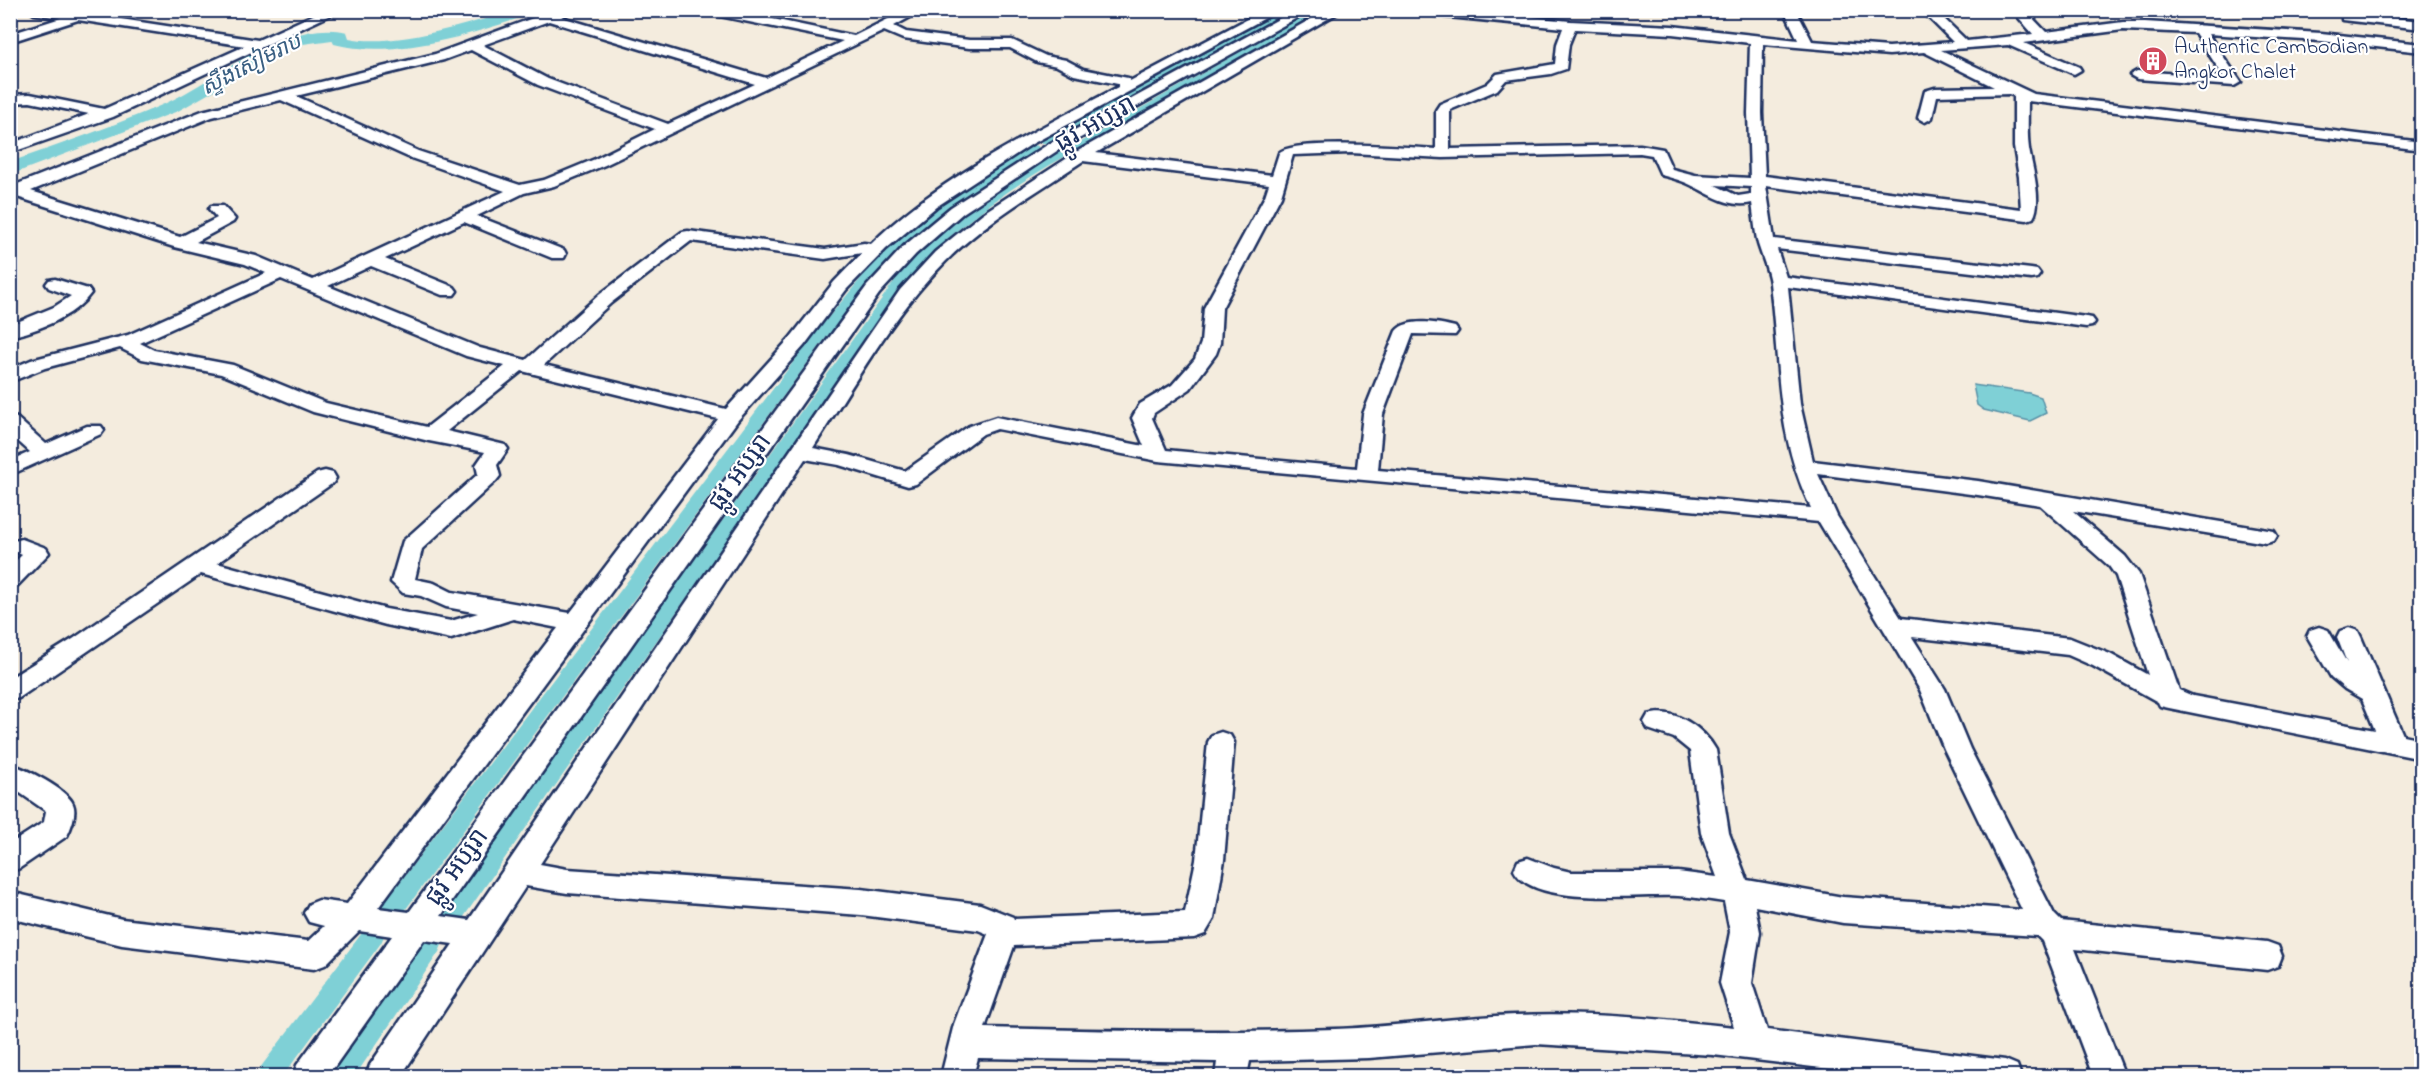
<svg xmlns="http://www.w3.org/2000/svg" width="2432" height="1087" font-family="'Indie Flower','Noto Sans Khmer',sans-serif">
<rect width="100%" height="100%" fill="#f4ecde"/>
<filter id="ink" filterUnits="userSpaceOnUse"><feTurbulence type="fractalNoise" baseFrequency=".0167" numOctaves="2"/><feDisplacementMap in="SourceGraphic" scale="12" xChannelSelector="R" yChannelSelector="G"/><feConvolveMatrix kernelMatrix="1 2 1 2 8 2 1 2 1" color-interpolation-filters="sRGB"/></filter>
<g filter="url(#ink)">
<path fill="#7fd0d6" stroke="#5790a6" stroke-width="1.5" d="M 1973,385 L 2029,393 L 2041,397 L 2046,413 L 2030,421 L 1984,410 L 1977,405 Z"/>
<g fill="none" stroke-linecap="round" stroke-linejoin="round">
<path fill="#7fd0d6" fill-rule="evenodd" d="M 1280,10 L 1292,10 L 1048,143 L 1040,143 L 1039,141 Z
M 1314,10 L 1325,10 L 1076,152 L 1068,152 L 1067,150 Z
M 1034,145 L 1038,146 L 1038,150 C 1001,173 964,195 931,222 C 889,256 856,300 823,342 L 400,917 L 392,919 L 384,917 L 381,910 L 384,903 L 813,336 L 872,265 L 922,217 L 978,178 Z
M 1060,152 L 1065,155 L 1064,157 C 1006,190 949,230 907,282 L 461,921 L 453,923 L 445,921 L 442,914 L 445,907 L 898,276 C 933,233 980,198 1027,169 C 1037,163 1048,155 1060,152 Z
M 373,926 L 381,929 L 384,936 L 381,943 L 283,1076 L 257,1076 L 260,1068 L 365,929 Z
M 431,935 L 439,938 L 442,945 L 439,952 L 355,1076 L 329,1076 L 332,1068 L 423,938 Z"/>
<path fill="#7fd0d6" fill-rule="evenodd" d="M 513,10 L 537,10 L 535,13 C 475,33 397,60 334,44 L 332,40 L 303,44 L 282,52 L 178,111 L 10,175 L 10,162 C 62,144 114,126 164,104 C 215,81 288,17 347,32 L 349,38 C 392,48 470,24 513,10 Z"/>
<g stroke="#1b2f5e" stroke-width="5">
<path id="minor" d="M 28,10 L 62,10 L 258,40 L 324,10 L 341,10 L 113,117 L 10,153 L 10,144 L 89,114 L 30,102 L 10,103 L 10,95 L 30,94 L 104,109 L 245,46 L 78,20 L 10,42 L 10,34 L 61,18 L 34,14 Z
M 555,10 L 574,10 L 561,17 L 766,78 L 843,41 L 710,14 L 704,10 L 730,10 L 854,36 L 906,10 L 923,10 L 894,26 L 906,32 L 969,40 L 1012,40 L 1046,56 L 1066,60 L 1083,69 L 1128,78 L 1130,81 L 1264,10 L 1280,10 L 1032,144 L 936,207 L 886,249 L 846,290 L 804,346 L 738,420 L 378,908 L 409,912 L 867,286 L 904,246 L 951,207 L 1047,145 L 1295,10 L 1311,10 L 1057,151 L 963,213 L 916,254 L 879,294 L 441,916 L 469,920 L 900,290 L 935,252 L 983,213 L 1069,157 L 1070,152 L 1078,151 L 1327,10 L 1343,10 L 1096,153 L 1272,175 L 1279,153 C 1291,138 1411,147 1436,149 L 1436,110 L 1440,104 L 1487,84 L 1497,74 L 1555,64 L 1557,44 L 1563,28 L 1417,14 L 1411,10 L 1459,10 L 1570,21 L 1672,26 L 1798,40 L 1784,10 L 1796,10 L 1812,41 L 1889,47 L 1953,42 L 1921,10 L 1935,10 L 1967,41 L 2033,34 L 2012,10 L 2025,10 L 2046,32 L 2123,22 L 2145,22 L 2321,33 L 2422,44 L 2422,52 L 2321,41 L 2208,34 L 2241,82 L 2234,86 L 2137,79 L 2130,75 L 2137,71 L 2224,77 L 2195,33 L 2123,30 L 2024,43 L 2079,67 L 2081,70 L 2074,74 L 2008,45 L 1941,50 L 2034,94 L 2422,142 L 2422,150 L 2028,101 C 2028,117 2027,133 2029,149 C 2032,167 2043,202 2033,218 L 2027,220 L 1766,186 L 1774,239 L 2031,269 L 2037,270 L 2040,274 L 2037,278 L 2031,279 L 1777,249 L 1786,277 L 2086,317 L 2092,318 L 2095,322 L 2092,326 L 2086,327 L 1788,287 L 1800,404 L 1813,461 L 1978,481 L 2274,531 L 2277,536 L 2274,541 L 2266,543 L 2073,511 L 2125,556 L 2139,574 L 2179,690 L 2193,696 L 2375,730 L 2362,699 L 2345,689 L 2331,677 L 2307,636 L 2310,630 L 2319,627 L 2328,630 L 2347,663 L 2337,637 L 2340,631 L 2349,628 L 2358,631 L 2361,637 L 2403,735 L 2422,739 L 2422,759 L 2169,708 L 2160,706 L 2158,702 L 2093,666 L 2068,655 L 1912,637 L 1945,689 L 1970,749 L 2054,914 L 2061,921 L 2267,942 L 2278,946 L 2282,956 L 2278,966 L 2267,970 L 2075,949 L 2125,1076 L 2093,1076 L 2042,941 L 2037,936 L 1843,923 L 1755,906 L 1760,932 L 1752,983 L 1767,1030 L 2005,1060 L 2017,1065 L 2021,1076 L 1889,1076 L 1713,1055 L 1536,1044 L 1369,1058 L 1250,1061 L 1247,1076 L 1215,1076 L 1217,1062 L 978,1058 L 973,1076 L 941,1076 L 954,1024 L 988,934 L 978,930 L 861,915 L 567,893 L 526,886 L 401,1076 L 366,1076 L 370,1065 L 453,944 L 424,940 L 328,1076 L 293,1076 L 297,1065 L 392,936 L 359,931 L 325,965 L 314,969 L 122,945 L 10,918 L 10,892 L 122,919 L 308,941 L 324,926 L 309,922 L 304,913 L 309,904 L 319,900 L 347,904 L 558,628 L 513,619 L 451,639 L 386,625 L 201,574 L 19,698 L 10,700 L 10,678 L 73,639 L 317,473 L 325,471 L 333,473 L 336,478 L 333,483 L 217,563 L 386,609 L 451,621 L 478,613 L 446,607 L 421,596 L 403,593 L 391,582 L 403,541 L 478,474 L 476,465 L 485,452 L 429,441 L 313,412 L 221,374 L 142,359 L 120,348 L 45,368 L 10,382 L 10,369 L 31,360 L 128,335 L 266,273 L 245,264 L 174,247 L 17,197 L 10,197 L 10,187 L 202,111 L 435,54 ZM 549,21 L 755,84 L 668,124 L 548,79 L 483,45 ZM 1575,29 L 1672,34 L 1750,43 L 1748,113 L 1750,178 L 1695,175 L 1672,169 L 1663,149 L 1640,145 L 1450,149 L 1450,110 L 1497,90 L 1506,80 L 1551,74 L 1566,69 L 1569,44 ZM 884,31 L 903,39 L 969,48 L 1010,48 L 1037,62 L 1057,66 L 1074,75 L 1118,84 L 1118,87 C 1033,132 941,176 871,244 L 864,243 L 825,249 L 688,231 L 682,232 L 599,295 L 526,360 L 480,348 L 328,286 L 371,266 L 442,295 L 454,295 L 457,291 L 454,287 L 385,259 L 464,222 L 552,258 L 564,258 L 566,254 L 564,250 L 477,216 L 524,193 L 554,186 L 605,165 ZM 1763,44 L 1889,55 L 1924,52 L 1994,87 L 1935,88 L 1925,91 L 1918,118 L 1925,122 L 1932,118 L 1937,96 L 2009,94 L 2014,96 L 2014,147 L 2019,177 L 2021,209 L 1765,176 L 1762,113 ZM 471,50 L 538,85 L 655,129 L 595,159 L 544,180 L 520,185 L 418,151 L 296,96 L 444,60 ZM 281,100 L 408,157 L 505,191 L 313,280 L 256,256 L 196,242 L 233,222 L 235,219 L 223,206 L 211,206 L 209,209 L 217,218 L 180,237 L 31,191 L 212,117 ZM 1351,153 L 1443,158 L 1640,153 L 1652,155 L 1661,175 C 1668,177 1677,179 1684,182 C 1707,191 1726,209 1752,203 C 1754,216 1755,232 1758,244 C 1762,257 1768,270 1770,283 C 1780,362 1775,435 1811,508 L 1378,470 L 1383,414 L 1413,334 L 1455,335 L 1458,331 L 1455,327 C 1440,323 1407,317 1396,331 L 1363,414 L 1357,468 L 1166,450 L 1152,418 L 1154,413 L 1190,389 L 1216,354 L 1220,343 L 1222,308 L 1281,196 L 1293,155 ZM 1083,161 L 1269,184 L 1265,196 L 1204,308 L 1201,343 L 1195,359 L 1172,385 L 1140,404 L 1132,418 L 1144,446 L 996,417 L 969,426 L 905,471 L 849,455 L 813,448 C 854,385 892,315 946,261 C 986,221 1037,192 1083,161 ZM 1715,185 L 1751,187 L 1751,194 L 1738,196 ZM 691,241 L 825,259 L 862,253 L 834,282 L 790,338 L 726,409 L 544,365 L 611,303 ZM 281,279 L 466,356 L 505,366 L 427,427 L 326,403 L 233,365 L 154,350 L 140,343 ZM 522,371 L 718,419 L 570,613 L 452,592 L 434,583 L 415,579 L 422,549 L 496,481 L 500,476 L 497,465 L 508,449 L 505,445 L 447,431 ZM 997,429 L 1158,461 L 1819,522 L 1920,690 L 1944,749 L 2022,910 L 1843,897 L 1747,880 L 1729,833 L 1716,750 C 1704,728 1674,707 1648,715 L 1644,722 L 1648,729 L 1674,738 L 1690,751 L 1701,833 L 1717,877 L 1678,872 L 1571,872 L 1554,868 L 1528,858 L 1518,861 L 1514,870 C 1532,908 1640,894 1678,896 C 1694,897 1709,900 1724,902 L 1730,932 L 1720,983 L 1734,1027 C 1662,1019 1588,1012 1516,1015 C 1455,1017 1396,1027 1335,1029 C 1218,1033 1102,1031 985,1028 L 1014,946 L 1194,938 L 1205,934 L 1214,919 L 1224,860 L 1234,742 L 1230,735 L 1221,732 L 1212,735 L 1208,742 L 1196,860 L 1185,912 L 1014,919 L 1013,917 L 980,904 L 861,889 L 567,869 L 540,864 L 805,459 L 839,465 L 908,486 L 916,484 L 983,434 ZM 1818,474 L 1978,495 L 2040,505 L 2109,566 L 2116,576 L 2148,675 L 2110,654 L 2070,638 L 1901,618 L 1837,516 Z
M 2346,13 L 2422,21 L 2422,29 L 2342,20 L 2342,14 Z
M 55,279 L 88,289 L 91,293 C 74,317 39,330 10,337 L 10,325 L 54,307 L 71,296 L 49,288 L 46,284 L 49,280 Z
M 10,416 L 17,418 L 46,444 L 87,426 L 101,426 L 104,430 L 101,434 L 10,475 L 10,461 L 30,452 L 10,434 Z
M 22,539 L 46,548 L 49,553 L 18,585 L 10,587 L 10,566 L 22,555 L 14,551 L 11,546 L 14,541 Z
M 10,764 C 25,768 68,790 73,804 C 77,813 71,828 67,836 L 20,868 L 10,872 L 10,844 L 44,822 L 46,811 L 10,786 Z"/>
</g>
<use href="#minor" fill="#fff" fill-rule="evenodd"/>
</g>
</g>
<defs>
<g id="building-disc" transform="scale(1.5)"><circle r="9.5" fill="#d1495b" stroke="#fff"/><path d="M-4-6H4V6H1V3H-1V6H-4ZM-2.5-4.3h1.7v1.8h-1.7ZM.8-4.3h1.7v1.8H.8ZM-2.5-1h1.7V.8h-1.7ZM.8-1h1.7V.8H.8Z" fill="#fff"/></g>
</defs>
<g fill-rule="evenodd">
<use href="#building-disc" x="2153" y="61"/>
</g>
<g text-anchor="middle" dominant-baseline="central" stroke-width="4.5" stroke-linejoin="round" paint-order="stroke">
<g font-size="22" fill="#1b2f5e" stroke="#fff" text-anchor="start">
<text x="2174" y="48">Authentic Cambodian<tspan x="2174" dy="25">Angkor Chalet</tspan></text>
</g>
<g font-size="22" font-style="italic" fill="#395f82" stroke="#fff">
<text transform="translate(252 66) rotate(-27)">ស្ទឹងសៀមរាប</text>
</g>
<g font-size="26" fill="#1b2f5e" stroke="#fff">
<text transform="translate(1096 125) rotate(-29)">ផ្លូវ អប្សរា</text>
<text transform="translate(741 473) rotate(-54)">ផ្លូវ អប្សរា</text>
<text transform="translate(458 868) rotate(-54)">ផ្លូវ អប្សរា</text>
</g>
</g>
<rect width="2432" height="1087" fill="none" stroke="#fff" stroke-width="36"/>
<rect x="18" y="18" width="2396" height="1051" fill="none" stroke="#1b2f5e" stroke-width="2" filter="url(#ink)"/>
</svg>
